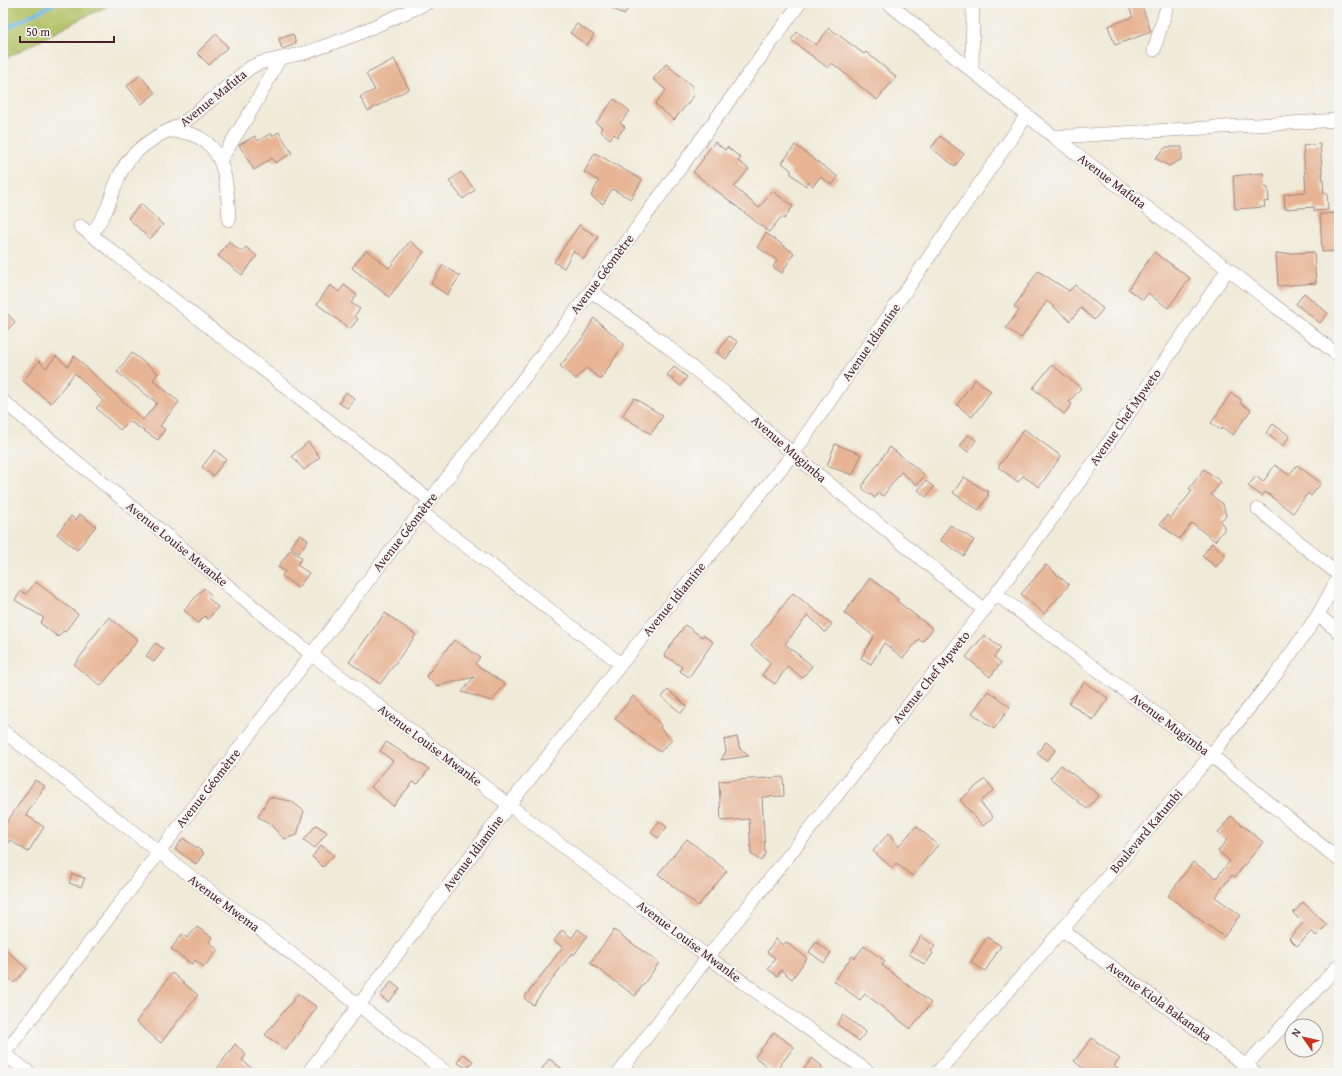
<svg xmlns="http://www.w3.org/2000/svg" width="1342" height="1076" font-family="'Gentium Book Plus',serif">
<rect width="100%" height="100%" fill="#f6f6f2"/>
<filter id="ink" filterUnits="userSpaceOnUse"><feTurbulence type="fractalNoise" baseFrequency=".025" numOctaves="2"/><feDisplacementMap in="SourceGraphic" scale="8" xChannelSelector="R" yChannelSelector="G"/><feConvolveMatrix kernelMatrix="1 2 1 2 8 2 1 2 1" color-interpolation-filters="sRGB"/></filter>
<filter id="wash" filterUnits="userSpaceOnUse"><feTurbulence type="fractalNoise" baseFrequency=".012" numOctaves="4" result="noise"/><feDisplacementMap in="SourceGraphic" scale="16" xChannelSelector="R" yChannelSelector="G"/><feGaussianBlur stdDeviation="0.9" result="paint"/><feColorMatrix in="noise" values="0 0 0 0 0 0 0 0 0 0 0 0 0 0 0 0 0 1.4 0 .05"/><feComposite in="paint" operator="in"/></filter>
<g filter="url(#wash)">
<rect width="100%" height="100%" fill="#f0ebd9"/>
<path fill="#b1c163" stroke="#7e7047" d="M 3,3 L 114,3 L 84,17 L 3,60 Z"/>
<g fill="none" stroke-linecap="round" stroke-linejoin="round">
<path stroke="#6eb9e7" stroke-width="4" d="M 3,30 L 55,3"/>
</g>
<g id="blocks">
<path fill="#e7b595" d="M 603,3 L 623,3 L 629,7 L 624,15 Z
M 1127,3 L 1141,3 L 1151,32 L 1115,45 L 1108,26 L 1133,17 Z
M 577,24 L 594,35 L 587,45 L 570,33 Z
M 829,28 L 864,54 L 866,52 L 896,77 L 877,100 L 832,63 L 828,68 L 791,40 L 797,32 L 816,45 Z
M 216,34 L 228,47 L 209,65 L 197,53 Z
M 293,34 L 296,44 L 282,49 L 279,39 Z
M 394,59 L 409,89 L 368,111 L 360,97 L 375,90 L 366,74 Z
M 666,64 L 692,86 L 693,97 L 674,120 L 655,104 L 666,90 L 653,79 Z
M 140,75 L 155,93 L 142,104 L 127,86 Z
M 614,99 L 630,111 L 620,123 L 625,127 L 617,137 L 614,134 L 610,139 L 600,131 L 602,127 L 596,123 Z
M 279,132 L 292,153 L 275,163 L 272,158 L 254,170 L 239,145 L 255,136 L 258,141 L 271,133 L 272,136 Z
M 940,136 L 964,154 L 955,166 L 931,148 Z
M 715,142 L 725,150 L 727,147 L 741,158 L 738,161 L 749,169 L 734,187 L 759,208 L 772,191 L 793,206 L 784,219 L 781,217 L 769,232 L 693,172 L 704,158 L 703,157 Z
M 1320,144 L 1324,194 L 1327,193 L 1328,210 L 1314,211 L 1314,207 L 1285,209 L 1284,194 L 1306,192 L 1303,146 Z
M 795,145 L 838,177 L 832,185 L 820,177 L 813,186 L 809,182 L 806,186 L 791,174 L 791,170 L 782,163 Z
M 1166,147 L 1182,147 L 1182,159 L 1169,166 L 1155,158 Z
M 595,153 L 642,180 L 631,199 L 612,189 L 603,204 L 591,196 L 599,181 L 584,172 Z
M 461,172 L 475,190 L 463,199 L 449,181 Z
M 1263,173 L 1264,187 L 1268,188 L 1269,201 L 1264,202 L 1265,207 L 1235,209 L 1233,176 Z
M 141,204 L 163,225 L 150,239 L 128,218 Z
M 1339,213 L 1339,251 L 1322,252 L 1320,214 Z
M 579,225 L 598,237 L 584,259 L 573,251 L 564,268 L 554,262 Z
M 766,233 L 794,253 L 782,273 L 773,267 L 777,260 L 757,247 Z
M 410,241 L 424,252 L 389,297 L 352,268 L 366,250 L 389,268 Z
M 229,242 L 242,252 L 246,247 L 257,256 L 242,275 L 218,256 Z
M 1154,252 L 1190,278 L 1168,308 L 1148,293 L 1143,300 L 1128,289 Z
M 1314,252 L 1316,283 L 1278,286 L 1276,254 Z
M 443,265 L 460,276 L 447,295 L 431,284 Z
M 1038,271 L 1069,291 L 1075,285 L 1103,309 L 1094,320 L 1081,308 L 1070,321 L 1047,301 L 1021,338 L 1006,328 L 1019,310 L 1014,307 Z
M 330,285 L 339,292 L 344,285 L 357,295 L 351,303 L 360,309 L 354,316 L 358,319 L 350,329 L 317,304 Z
M 1304,293 L 1328,313 L 1320,323 L 1296,304 Z
M 3,309 L 15,322 L 3,334 Z
M 594,318 L 624,344 L 601,379 L 586,368 L 576,379 L 560,366 L 581,340 Z
M 729,336 L 738,342 L 726,359 L 717,353 Z
M 132,353 L 158,373 L 153,380 L 179,402 L 160,426 L 165,429 L 158,440 L 129,421 L 120,430 L 96,408 L 103,401 L 75,373 L 51,403 L 23,381 L 39,361 L 46,368 L 56,356 L 68,366 L 74,356 L 143,420 L 157,403 L 117,372 Z
M 1052,365 L 1081,388 L 1069,402 L 1072,404 L 1064,414 L 1033,388 Z
M 674,367 L 687,377 L 681,386 L 667,375 Z
M 975,379 L 991,391 L 972,417 L 957,405 Z
M 346,392 L 355,399 L 347,408 L 339,403 Z
M 1231,393 L 1242,400 L 1240,403 L 1251,410 L 1233,435 L 1223,428 L 1221,430 L 1211,423 Z
M 634,398 L 663,416 L 651,434 L 622,416 Z
M 1273,424 L 1290,436 L 1283,446 L 1266,433 Z
M 1024,429 L 1061,456 L 1039,487 L 1023,476 L 1018,482 L 998,467 Z
M 968,435 L 976,440 L 968,452 L 960,446 Z
M 308,442 L 320,457 L 304,470 L 292,456 Z
M 835,444 L 861,454 L 853,475 L 827,466 Z
M 890,447 L 925,475 L 917,485 L 901,472 L 883,496 L 878,493 L 875,498 L 863,489 L 863,485 Z
M 215,450 L 226,459 L 213,476 L 202,467 Z
M 1275,465 L 1289,475 L 1297,465 L 1321,483 L 1311,496 L 1308,493 L 1293,513 L 1265,492 L 1262,496 L 1248,486 L 1256,476 L 1263,482 Z
M 1204,469 L 1221,482 L 1211,495 L 1223,504 L 1226,516 L 1220,521 L 1224,526 L 1224,530 L 1215,541 L 1192,523 L 1179,539 L 1160,524 L 1167,515 L 1171,518 L 1192,491 L 1189,489 Z
M 964,477 L 988,492 L 988,496 L 979,510 L 953,493 Z
M 926,481 L 934,487 L 926,497 L 918,490 Z
M 80,514 L 96,526 L 77,550 L 57,534 L 71,516 L 76,520 Z
M 950,525 L 974,540 L 964,556 L 940,540 Z
M 300,534 L 308,540 L 299,553 L 291,547 Z
M 1212,543 L 1226,555 L 1216,567 L 1202,556 Z
M 290,550 L 302,558 L 297,565 L 309,573 L 298,588 L 282,576 L 285,571 L 278,567 Z
M 1046,565 L 1069,585 L 1044,614 L 1021,594 Z
M 870,578 L 898,599 L 897,601 L 933,629 L 922,642 L 919,639 L 903,658 L 884,643 L 871,664 L 861,658 L 874,636 L 844,613 Z
M 36,582 L 78,614 L 65,632 L 63,631 L 58,637 L 40,623 L 44,618 L 15,600 L 21,591 L 26,594 Z
M 204,588 L 211,595 L 208,598 L 218,607 L 208,619 L 205,616 L 198,623 L 184,610 Z
M 793,593 L 832,624 L 825,632 L 808,615 L 785,644 L 812,666 L 802,678 L 788,666 L 775,684 L 762,675 L 771,663 L 751,646 Z
M 385,613 L 416,635 L 380,684 L 349,662 Z
M 109,617 L 138,640 L 101,686 L 74,665 L 87,648 L 86,646 Z
M 685,625 L 702,637 L 703,635 L 713,642 L 689,677 L 680,671 L 682,667 L 664,655 Z
M 984,635 L 1001,648 L 994,657 L 1001,663 L 990,677 L 966,657 Z
M 454,640 L 480,657 L 475,664 L 505,684 L 492,701 L 462,692 L 474,677 L 437,686 L 426,676 Z
M 155,643 L 164,649 L 154,662 L 146,656 Z
M 1084,682 L 1108,698 L 1093,720 L 1069,703 Z
M 668,690 L 687,706 L 681,713 L 662,697 Z
M 988,691 L 1010,707 L 994,729 L 972,713 Z
M 633,696 L 661,725 L 660,728 L 672,740 L 660,752 L 615,719 Z
M 737,737 L 740,749 L 749,756 L 721,760 L 726,751 L 724,740 Z
M 386,742 L 429,769 L 418,784 L 413,782 L 393,806 L 371,787 L 393,761 L 380,751 Z
M 1046,742 L 1056,750 L 1046,761 L 1037,753 Z
M 1061,765 L 1099,795 L 1087,809 L 1050,778 Z
M 783,777 L 784,796 L 762,797 L 765,854 L 761,861 L 751,854 L 749,819 L 721,821 L 719,781 Z
M 985,779 L 994,790 L 980,802 L 993,817 L 983,826 L 960,800 Z
M 35,780 L 45,786 L 26,815 L 44,827 L 28,852 L 10,840 L 3,851 L 3,828 Z
M 269,797 L 291,801 L 304,811 L 297,835 L 284,839 L 269,823 L 258,817 Z
M 1231,816 L 1263,842 L 1235,877 L 1232,875 L 1215,897 L 1240,915 L 1224,937 L 1168,896 L 1193,862 L 1216,878 L 1230,861 L 1218,851 L 1227,840 L 1218,833 Z
M 659,821 L 667,827 L 658,838 L 651,833 Z
M 316,825 L 327,832 L 315,848 L 304,840 Z
M 916,826 L 938,845 L 912,876 L 896,863 L 892,868 L 873,851 L 889,833 L 898,847 Z
M 183,838 L 204,853 L 196,864 L 175,849 Z
M 687,839 L 727,871 L 698,906 L 658,874 Z
M 321,845 L 334,855 L 323,867 L 312,857 Z
M 72,874 L 85,878 L 81,887 L 69,883 Z
M 1303,902 L 1327,925 L 1316,936 L 1312,931 L 1297,946 L 1289,938 L 1303,923 L 1293,913 Z
M 197,927 L 212,937 L 209,942 L 218,950 L 204,967 L 195,960 L 192,964 L 171,949 L 182,934 L 187,938 Z
M 578,929 L 587,936 L 574,955 L 572,953 L 533,1005 L 524,998 L 563,947 L 554,941 L 562,930 L 572,938 Z
M 614,930 L 659,963 L 635,996 L 590,963 Z
M 921,936 L 935,946 L 931,951 L 933,953 L 925,965 L 909,954 Z
M 987,937 L 1001,946 L 985,971 L 971,962 Z
M 776,939 L 783,945 L 786,942 L 807,958 L 792,979 L 781,970 L 777,976 L 768,969 L 775,958 L 767,952 Z
M 816,942 L 831,953 L 824,963 L 809,952 Z
M 864,946 L 885,961 L 882,965 L 931,1003 L 911,1029 L 865,994 L 860,1000 L 834,981 L 852,956 L 855,958 Z
M 3,947 L 27,969 L 14,983 L 3,973 Z
M 172,973 L 198,995 L 161,1043 L 136,1022 Z
M 391,982 L 400,989 L 388,1002 L 380,996 Z
M 298,994 L 317,1007 L 286,1050 L 265,1035 Z
M 843,1015 L 866,1032 L 859,1041 L 837,1024 Z
M 774,1032 L 794,1047 L 775,1072 L 755,1057 Z
M 1092,1038 L 1120,1059 L 1114,1066 L 1123,1073 L 1089,1073 L 1074,1061 Z
M 235,1044 L 246,1054 L 242,1060 L 257,1073 L 214,1073 Z
M 463,1054 L 473,1061 L 467,1069 L 457,1062 Z
M 812,1058 L 822,1066 L 821,1067 L 829,1073 L 801,1073 Z
M 549,1059 L 568,1073 L 539,1073 Z"/>
</g>
</g>
<g filter="url(#ink)">
<use href="#blocks" fill-opacity="0" stroke="#9d8582" stroke-width="1"/>
<g fill="none" stroke-linecap="round" stroke-linejoin="round">
<g stroke="#9d8582" stroke-width="14">
<path id="minor" d="M 888,3 L 1054,137 L 1228,269 L 1339,356
M 1154,50 L 1168,3
M 972,71 L 973,3
M 169,131 C 225,131 227,177 229,220
M 1054,137 L 1339,120
M 220,161 L 254,106 L 279,60
M 80,226 L 430,500
M 91,235 C 97,226 103,218 107,208 C 115,189 117,173 132,156 C 139,149 148,142 156,137 C 166,131 176,128 186,121 L 251,67 L 260,63 L 308,52 L 355,35 L 427,3
M 591,291 L 666,345 L 689,365 L 724,392 L 793,454 L 984,610
M 3,401 L 311,654 L 708,957 L 870,1073
M 1258,509 L 1339,575
M 420,511 L 621,664
M 996,594 L 1211,755 L 1339,860
M 1318,615 L 1339,632
M 3,731 L 159,852 L 447,1073
M 1062,930 L 1256,1073
M 3,1053 L 30,1073
M 3,1055 L 591,291 L 800,3
M 308,1073 L 509,805 L 621,664 L 793,454 L 1027,115
M 619,1073 L 708,957 L 984,610 L 1112,438 L 1228,269
M 937,1073 L 1062,930 L 1211,755 L 1277,673 L 1297,645 L 1318,615 L 1339,576
M 1239,1073 L 1339,965"/>
</g>
<use href="#minor" stroke="#fff" stroke-width="13"/>
</g>
</g>
<g text-anchor="middle" dominant-baseline="central" stroke-width="4" stroke-linejoin="round" paint-order="stroke">
<g font-size="13" fill="#4a1f2b" stroke="#f6f6f2">
<text transform="translate(213 98) rotate(-39)">Avenue Mafuta</text>
<text transform="translate(1112 181) rotate(37)">Avenue Mafuta</text>
<text transform="translate(602 274) rotate(-53)">Avenue Géomètre</text>
<text transform="translate(871 342) rotate(-55)">Avenue Idiamine</text>
<text transform="translate(1125 417) rotate(-55)">Avenue Chef Mpweto</text>
<text transform="translate(789 449) rotate(41)">Avenue Mugimba</text>
<text transform="translate(405 532) rotate(-52)">Avenue Géomètre</text>
<text transform="translate(177 544) rotate(39)">Avenue Louise Mwanke</text>
<text transform="translate(674 599) rotate(-51)">Avenue Idiamine</text>
<text transform="translate(931 677) rotate(-51)">Avenue Chef Mpweto</text>
<text transform="translate(1170 724) rotate(37)">Avenue Mugimba</text>
<text transform="translate(430 745) rotate(37)">Avenue Louise Mwanke</text>
<text transform="translate(208 788) rotate(-52)">Avenue Géomètre</text>
<text transform="translate(1146 831) rotate(-50)">Boulevard Katumbi</text>
<text transform="translate(473 853) rotate(-53)">Avenue Idiamine</text>
<text transform="translate(224 903) rotate(37)">Avenue Mwema</text>
<text transform="translate(689 941) rotate(37)">Avenue Louise Mwanke</text>
<text transform="translate(1159 1001) rotate(36)">Avenue Kiola Bakanaka</text>
</g>
</g>
<rect width="1342" height="1076" fill="none" stroke="#f6f6f2" stroke-width="16"/>
<g transform="translate(1304 1038) rotate(304)"><circle r="19" fill="#f6f6f2" stroke="#b1a0a2"/>
<path d="M0-3L7 15L0 10L-7 15Z" fill="#c8321e"/>
<text y="-6" font-size="11" font-weight="bold" text-anchor="middle" fill="#4a1f2b">N</text>
</g>
<path d="M20 36v6h94v-6" fill="none" stroke="#4a1f2b" stroke-width="2"/>
<text x="26" y="36" font-size="12" fill="#4a1f2b" stroke="#f6f6f2" stroke-width="3" paint-order="stroke">50 m</text>
</svg>
